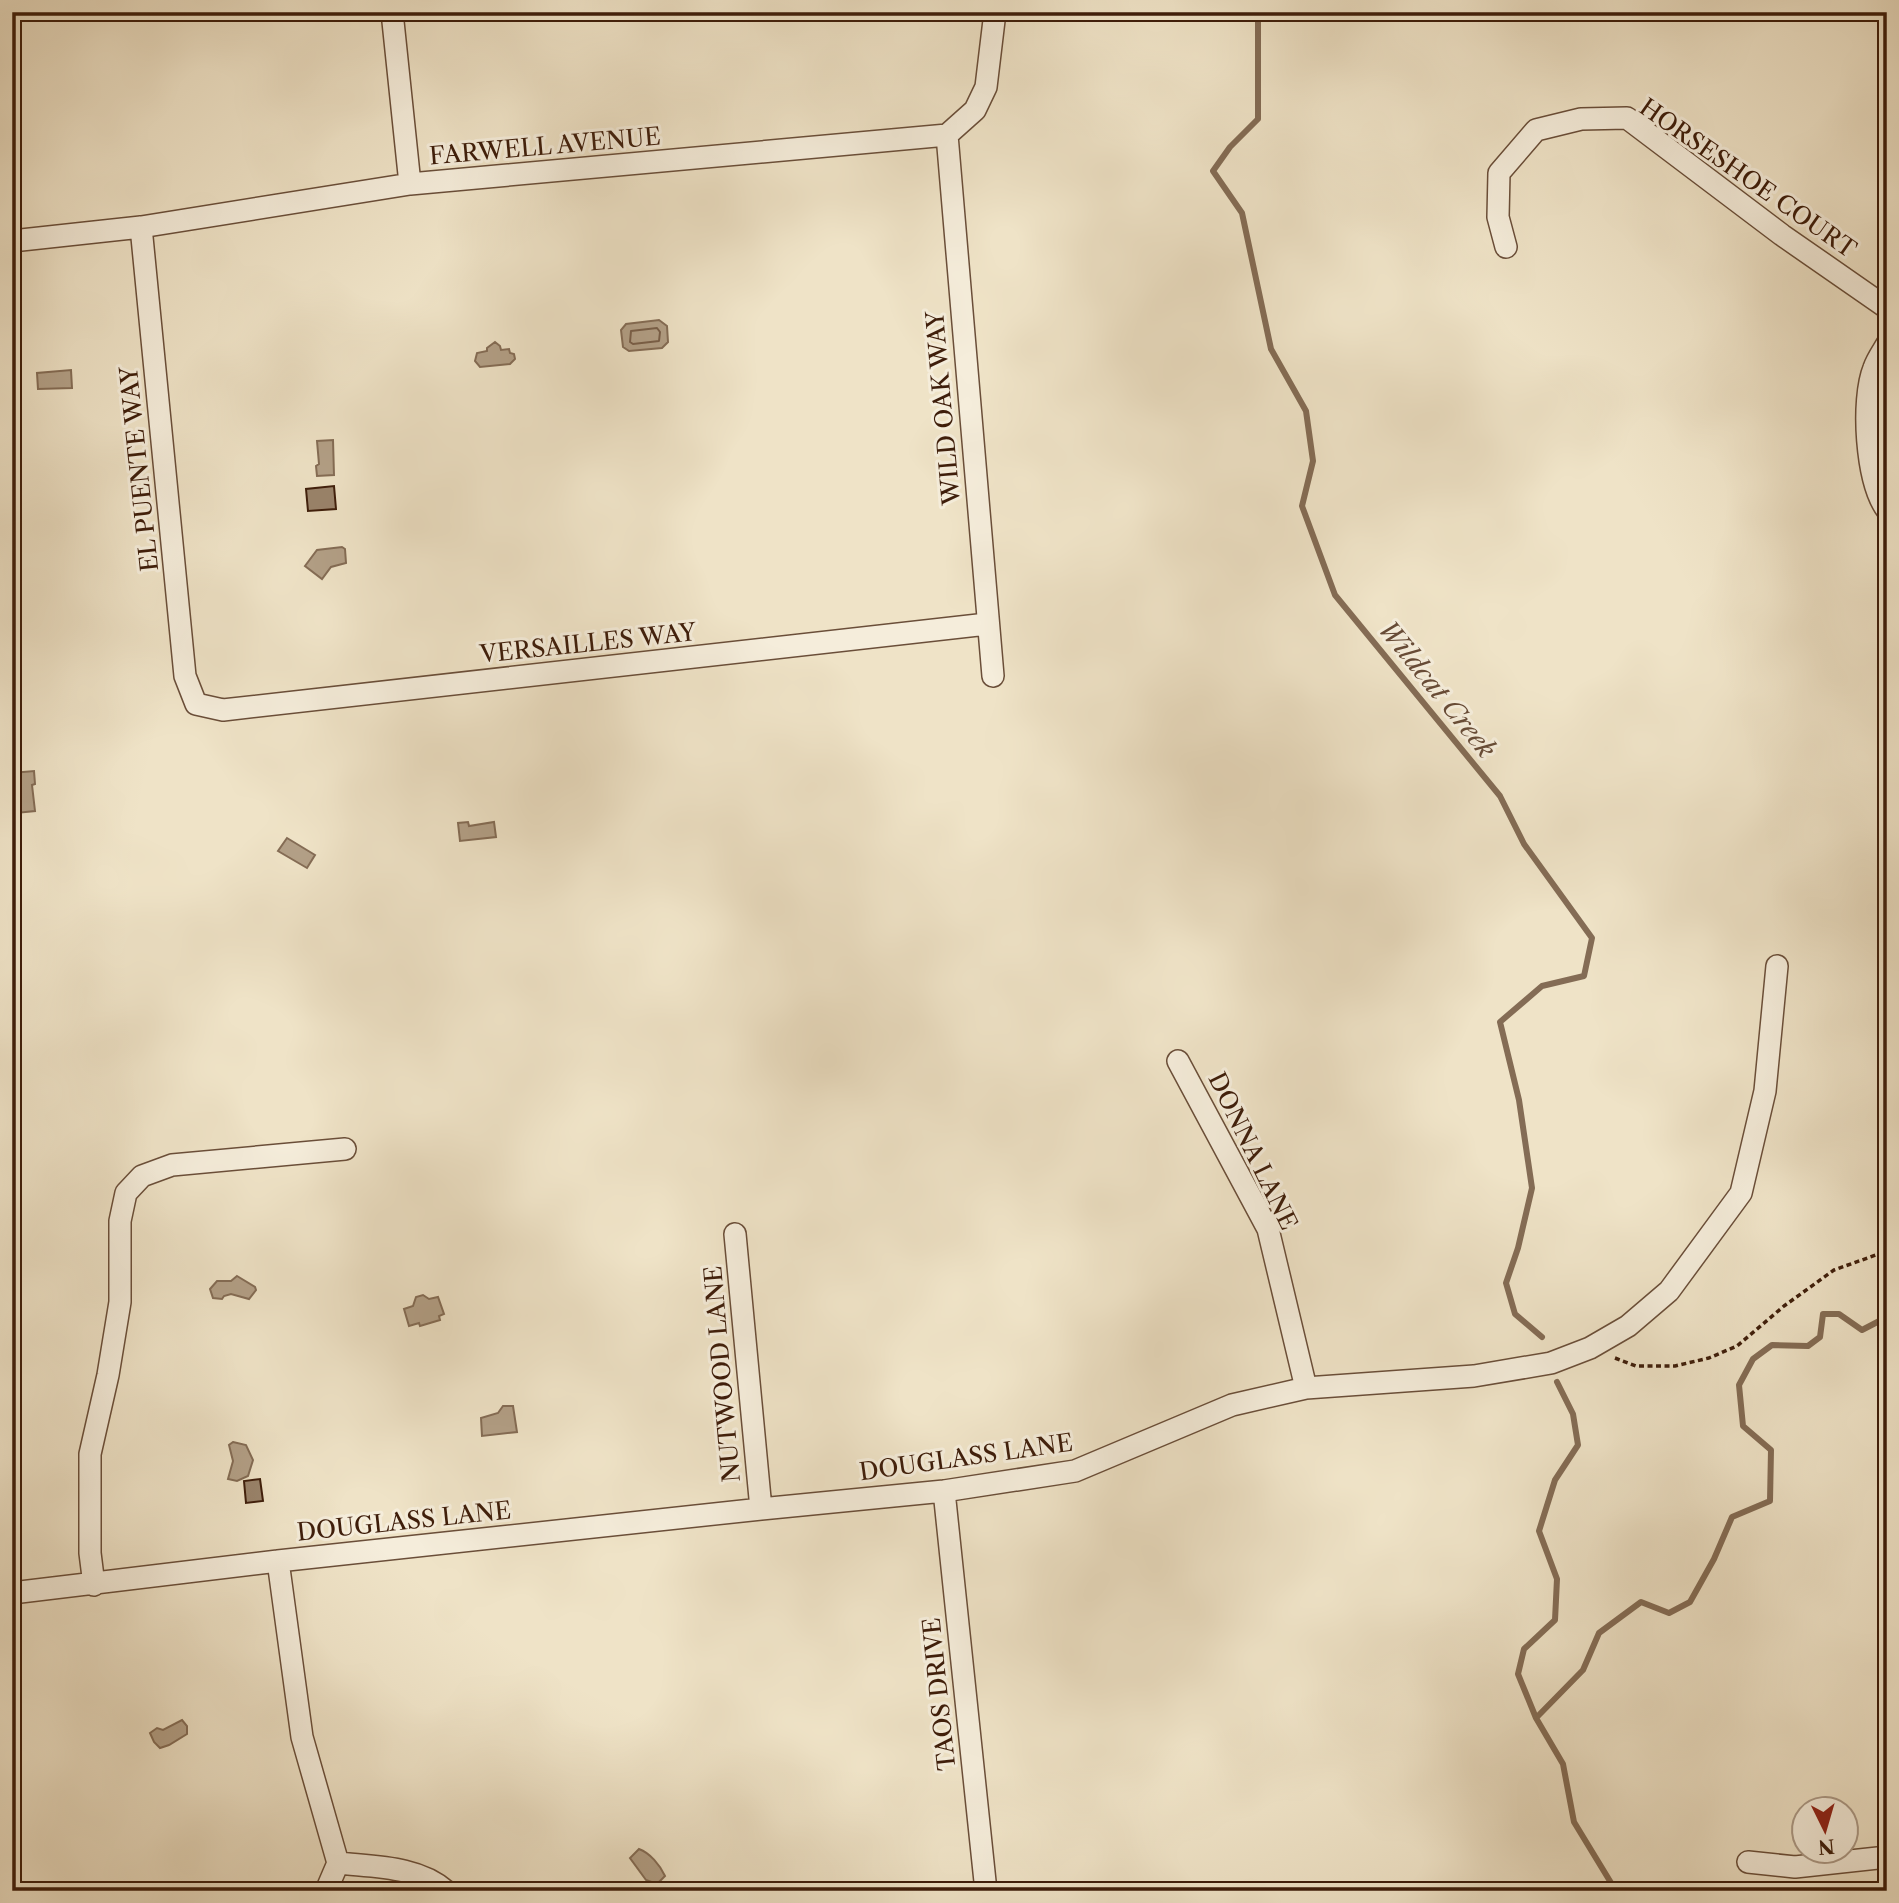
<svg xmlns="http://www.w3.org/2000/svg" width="1899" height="1903" font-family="'Libre Caslon Text',serif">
<rect width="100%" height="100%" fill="#efe3c7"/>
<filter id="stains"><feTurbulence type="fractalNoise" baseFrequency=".00286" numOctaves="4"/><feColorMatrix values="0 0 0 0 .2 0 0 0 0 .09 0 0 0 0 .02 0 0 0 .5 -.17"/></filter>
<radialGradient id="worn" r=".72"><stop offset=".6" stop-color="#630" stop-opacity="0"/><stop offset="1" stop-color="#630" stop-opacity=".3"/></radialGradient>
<path fill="#b3a087" stroke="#846c55" stroke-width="2" d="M 659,320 L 667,326 L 668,342 L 662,348 L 629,351 L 623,347 L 621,330 L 626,324 Z
M 495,342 L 500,346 L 501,350 L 509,349 L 510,353 L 514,354 L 515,359 L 510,364 L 480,367 L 475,361 L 477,353 L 487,351 L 487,348 Z
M 71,370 L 72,388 L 38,389 L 37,373 Z
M 333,440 L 334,475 L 317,476 L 316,466 L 319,464 L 317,441 Z
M 342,547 L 345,549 L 346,563 L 331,567 L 322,579 L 305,566 L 317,550 Z
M 34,771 L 35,784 L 32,785 L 35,811 L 16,813 L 12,773 Z
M 468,822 L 469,826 L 494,822 L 496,837 L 460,841 L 458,823 Z
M 287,838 L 315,855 L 307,868 L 278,851 Z
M 237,1276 L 255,1287 L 256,1290 L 249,1299 L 231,1294 L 224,1296 L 222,1299 L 213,1298 L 210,1289 L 217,1281 L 231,1281 Z
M 423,1295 L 429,1299 L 438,1297 L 444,1314 L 439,1316 L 440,1320 L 420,1326 L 419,1323 L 409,1326 L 404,1309 L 413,1306 L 416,1297 Z
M 503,1406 L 513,1406 L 517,1432 L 482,1436 L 481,1418 L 498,1413 Z
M 233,1442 L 246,1445 L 253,1460 L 248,1476 L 237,1481 L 228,1479 L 233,1461 L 229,1445 Z
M 182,1720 L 187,1726 L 187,1734 L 169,1745 L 160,1748 L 154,1742 L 150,1733 L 157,1728 L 163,1730 Z
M 639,1849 C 650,1853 660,1865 665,1876 L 657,1884 L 646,1880 L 630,1858 Z"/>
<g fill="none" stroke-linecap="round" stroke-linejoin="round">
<path stroke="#785e48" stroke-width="2" d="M 657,328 L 660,332 L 659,341 L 633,344 L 630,342 L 631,331 Z"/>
<path stroke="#846c55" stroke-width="6" d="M 1258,12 L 1258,119 L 1230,147 L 1213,171 L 1242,213 L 1271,349 L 1306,411 L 1313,461 L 1302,506 L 1335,595 L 1500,796 L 1524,844 L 1592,938 L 1584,976 L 1542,986 L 1500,1022 L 1519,1100 L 1532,1188 L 1518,1248 L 1506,1283 L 1515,1314 L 1542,1337
M 1557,1382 L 1573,1414 L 1578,1445 L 1555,1480 L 1539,1531 L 1557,1579 L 1555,1620 L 1524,1649 L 1518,1674 L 1536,1718 L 1563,1764 L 1574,1822 L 1616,1891
M 1536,1718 L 1583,1670 L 1599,1633 L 1641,1602 L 1669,1613 L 1690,1602 L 1714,1559 L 1732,1517 L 1770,1501 L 1771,1450 L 1743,1426 L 1739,1385 L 1753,1359 L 1772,1345 L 1808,1346 L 1820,1337 L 1823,1314 L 1839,1314 L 1862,1330 L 1887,1317"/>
</g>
<path fill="#9a846c" stroke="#3e1d0a" stroke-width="2" d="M 334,486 L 336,509 L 308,511 L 306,489 Z
M 260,1479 L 263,1501 L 246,1503 L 244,1481 Z"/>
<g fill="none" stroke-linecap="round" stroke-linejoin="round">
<g stroke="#6a4e39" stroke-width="24">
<path id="street" d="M 392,12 L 410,184
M 947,135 L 993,676
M 141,227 L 185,676 L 196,704 L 223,710 L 987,624
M 12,241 L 141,227 L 410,184 L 947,135 L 975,110 L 986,87 L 995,12
M 1506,247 L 1498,217 L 1499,173 L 1536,130 L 1581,119 L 1627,118 L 1782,235 L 1887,308
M 1887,344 C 1883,351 1877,359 1874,368 C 1861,400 1866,482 1887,510
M 1178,1061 L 1268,1229 L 1306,1388
M 735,1234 L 761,1509
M 944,1491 L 986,1891
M 278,1561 L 302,1737 L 338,1863 L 326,1891
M 94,1585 L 90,1553 L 90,1454 L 108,1375 L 120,1302 L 120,1221 L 126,1193 L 142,1176 L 172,1165 L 345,1149
M 12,1593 L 278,1561 L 761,1509 L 944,1491 L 1075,1471 L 1232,1405 L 1306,1388 L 1474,1376 L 1551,1363 L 1590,1348 L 1628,1326 L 1669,1291 L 1741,1193 L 1765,1091 L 1777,966
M 1748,1862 L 1795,1867 L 1887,1857
M 338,1863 C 374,1867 418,1866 446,1891"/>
</g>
<path stroke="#3e1d0a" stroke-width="3.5" stroke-dasharray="5 3.5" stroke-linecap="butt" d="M 1615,1358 L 1636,1366 L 1675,1366 L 1709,1358 L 1737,1346 L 1784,1306 L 1834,1270 L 1887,1251"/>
<use href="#street" stroke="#f5eddb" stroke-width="21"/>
</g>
<g text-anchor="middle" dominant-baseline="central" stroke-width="6" stroke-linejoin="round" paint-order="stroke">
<g font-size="24" fill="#3e1d0a" stroke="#f5eddb">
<text transform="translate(545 146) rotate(-5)">FARWELL AVENUE</text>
<text transform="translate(1748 178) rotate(35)">HORSESHOE COURT</text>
<text transform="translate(943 408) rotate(-95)">WILD OAK WAY</text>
<text transform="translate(139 469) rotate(-96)">EL PUENTE WAY</text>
<text transform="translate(588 643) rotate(-6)">VERSAILLES WAY</text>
<text transform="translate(1253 1151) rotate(64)">DONNA LANE</text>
<text transform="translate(722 1374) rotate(-95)">NUTWOOD LANE</text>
<text transform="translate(966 1457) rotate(-8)">DOUGLASS LANE</text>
<text transform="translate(404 1521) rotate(-6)">DOUGLASS LANE</text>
<text transform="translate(939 1694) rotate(-96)">TAOS DRIVE</text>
</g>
<g font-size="26" font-style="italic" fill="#674b36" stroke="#f5eddb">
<text transform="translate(1437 689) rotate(51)">Wildcat Creek</text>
</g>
</g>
<rect width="1899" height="1903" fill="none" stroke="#efe3c7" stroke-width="42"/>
<rect x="14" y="14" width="1871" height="1875" fill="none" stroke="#3e1d0a" stroke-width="3.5"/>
<rect x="21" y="21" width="1857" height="1861" fill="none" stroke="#3e1d0a" stroke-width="2"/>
<g transform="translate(1825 1830) rotate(175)"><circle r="33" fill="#f5eddb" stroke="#ac9a87" stroke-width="2"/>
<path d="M0-5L12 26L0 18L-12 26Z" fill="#8f2418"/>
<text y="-10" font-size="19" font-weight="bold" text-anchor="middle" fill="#3e1d0a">N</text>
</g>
<rect width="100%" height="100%" filter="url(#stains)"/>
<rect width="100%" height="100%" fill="url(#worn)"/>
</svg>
